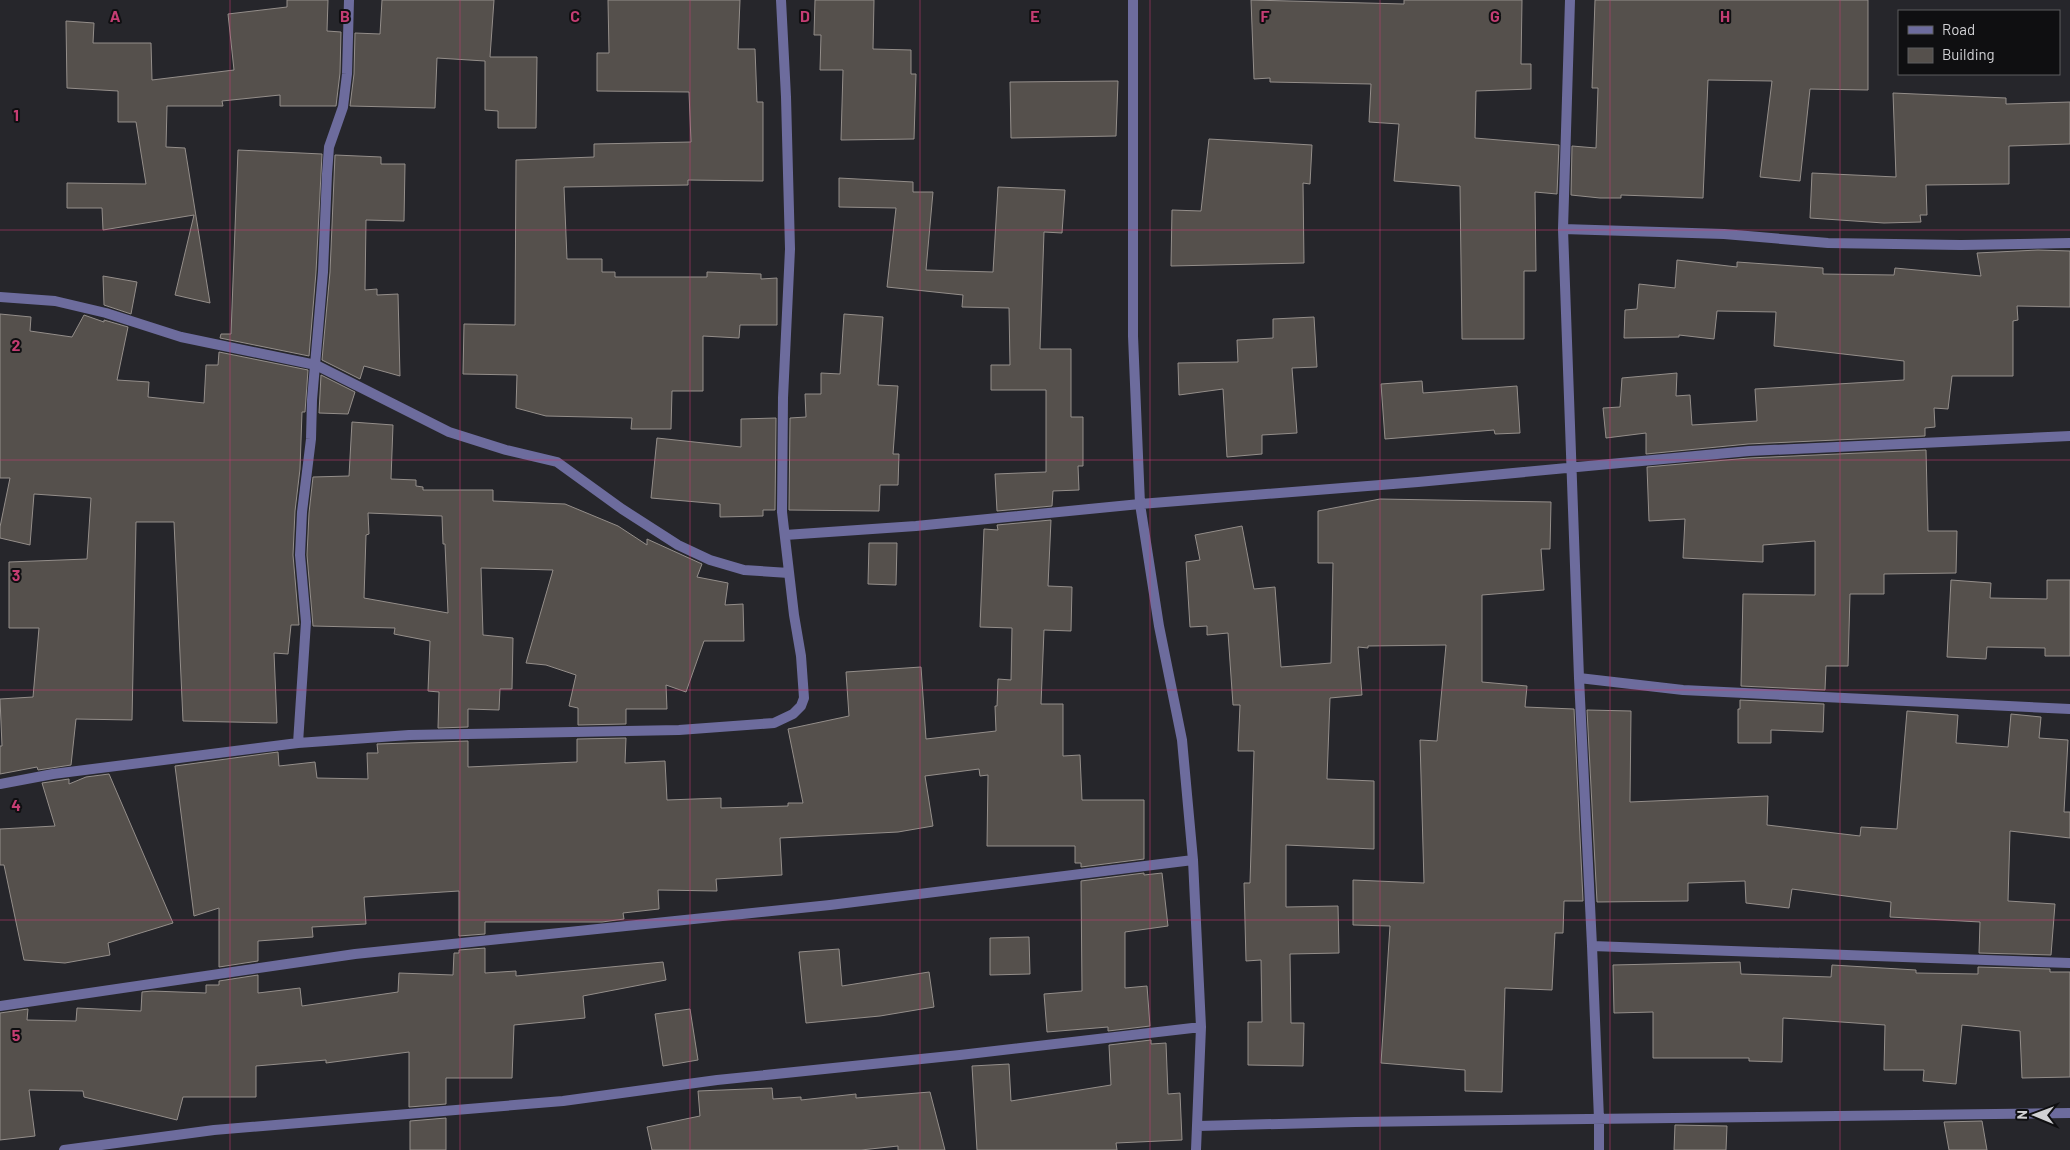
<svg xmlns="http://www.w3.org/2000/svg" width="2070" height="1150" font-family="Barlow,sans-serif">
<rect width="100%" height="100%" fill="#26262b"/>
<path fill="#55504c" stroke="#948e8a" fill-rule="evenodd" d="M 287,0 L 328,0 L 327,31 L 341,32 L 340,73 L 336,106 L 280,106 L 280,95 L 222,101 L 223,106 L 167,106 L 166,147 L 185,148 L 210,303 L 175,295 L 194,215 L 103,230 L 102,208 L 67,208 L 67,183 L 146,184 L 136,122 L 118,122 L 118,91 L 67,88 L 66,21 L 94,23 L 93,43 L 151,43 L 152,80 L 234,70 L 228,14 L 287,7 Z
M 382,0 L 494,0 L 490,57 L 537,57 L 536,128 L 498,128 L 498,111 L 485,110 L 485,61 L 437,58 L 435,108 L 350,106 L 354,74 L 355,33 L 380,34 Z
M 608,0 L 740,0 L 738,49 L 755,49 L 757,102 L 763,102 L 763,181 L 688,180 L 688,185 L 564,187 L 567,259 L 602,259 L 602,272 L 615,272 L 615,277 L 707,277 L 707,272 L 761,274 L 761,279 L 777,278 L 777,325 L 740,325 L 739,338 L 703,336 L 703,391 L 672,391 L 671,429 L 631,429 L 632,418 L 546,416 L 516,408 L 517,375 L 463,374 L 464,324 L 515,325 L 516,160 L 594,157 L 594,144 L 691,142 L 689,92 L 597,91 L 597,53 L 609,53 Z
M 815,0 L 874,0 L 873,49 L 911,50 L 911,74 L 916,74 L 914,139 L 841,140 L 843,70 L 820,70 L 821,35 L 814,35 Z
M 1251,0 L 1404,4 L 1404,0 L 1522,0 L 1521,64 L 1531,64 L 1531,89 L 1476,91 L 1475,138 L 1559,145 L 1557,194 L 1535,192 L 1536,271 L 1524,271 L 1524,339 L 1462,339 L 1460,186 L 1394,181 L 1399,124 L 1369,122 L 1371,84 L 1270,82 L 1270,78 L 1254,79 Z
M 1595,0 L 1868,0 L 1868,90 L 1810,89 L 1800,181 L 1760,177 L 1772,81 L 1708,80 L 1703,198 L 1621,195 L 1621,198 L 1600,198 L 1571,195 L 1572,146 L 1596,148 L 1598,88 L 1592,88 Z
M 1118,81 L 1116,136 L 1011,138 L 1010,82 Z
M 1893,93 L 2006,98 L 2006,104 L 2070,102 L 2070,144 L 2009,146 L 2009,184 L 1926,185 L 1927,215 L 1920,215 L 1921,222 L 1884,223 L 1810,218 L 1812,173 L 1896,177 Z
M 1209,139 L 1312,145 L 1310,184 L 1303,183 L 1304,263 L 1171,266 L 1172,210 L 1201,211 Z
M 238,150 L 322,154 L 316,272 L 309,356 L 220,338 L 221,334 L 231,334 Z
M 335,155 L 381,157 L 381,164 L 405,164 L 404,221 L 366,220 L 365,290 L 377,289 L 377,295 L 398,294 L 400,376 L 364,366 L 360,379 L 322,360 L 330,272 Z
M 839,178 L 913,182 L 913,192 L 933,192 L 926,270 L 993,272 L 998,187 L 1065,190 L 1062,233 L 1044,232 L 1040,349 L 1071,349 L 1071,417 L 1083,417 L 1083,466 L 1078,466 L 1079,490 L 1053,491 L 1052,506 L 997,511 L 995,474 L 1046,472 L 1046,390 L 991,390 L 991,365 L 1010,365 L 1009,308 L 962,307 L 963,295 L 887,287 L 896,208 L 839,207 Z
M 2038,250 L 2070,251 L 2070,307 L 2017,306 L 2018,320 L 2013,321 L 2013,376 L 1952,376 L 1948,409 L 1934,408 L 1935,427 L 1925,428 L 1925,436 L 1748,444 L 1646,454 L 1646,433 L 1606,438 L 1603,408 L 1620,407 L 1622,378 L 1677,373 L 1676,396 L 1690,395 L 1692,425 L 1757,421 L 1755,389 L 1904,380 L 1904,361 L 1774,346 L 1776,312 L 1717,311 L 1714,339 L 1679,335 L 1679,337 L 1624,338 L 1625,310 L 1637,309 L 1639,284 L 1675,288 L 1677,260 L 1737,267 L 1737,262 L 1823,268 L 1823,274 L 1894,275 L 1895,268 L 1981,276 L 1977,253 Z
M 103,276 L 137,282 L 131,314 L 104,305 Z
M 0,314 L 31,317 L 30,331 L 72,337 L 84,315 L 104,322 L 104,320 L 128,327 L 117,380 L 149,382 L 148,397 L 204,403 L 206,365 L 218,365 L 219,352 L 308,370 L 305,412 L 302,412 L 300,469 L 295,511 L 293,555 L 299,625 L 291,625 L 288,654 L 274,653 L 277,723 L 183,721 L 174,522 L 136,522 L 132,720 L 76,719 L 71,765 L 38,770 L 37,767 L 0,774 L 0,746 L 2,746 L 0,699 L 33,697 L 39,628 L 9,628 L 9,562 L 87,559 L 91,498 L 34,494 L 30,545 L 0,538 L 0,527 L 10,478 L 0,478 Z
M 844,314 L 883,317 L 878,385 L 898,386 L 893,454 L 899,454 L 898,485 L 880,485 L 879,511 L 789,510 L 790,418 L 806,417 L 805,394 L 821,394 L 821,373 L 840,374 Z
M 1314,317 L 1317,367 L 1292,368 L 1297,433 L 1262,435 L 1262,454 L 1227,457 L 1223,389 L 1179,395 L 1178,363 L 1238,362 L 1237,340 L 1273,338 L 1273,319 Z
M 321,375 L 355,392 L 348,414 L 319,413 Z
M 1422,381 L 1423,393 L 1517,386 L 1520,433 L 1495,434 L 1494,430 L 1385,439 L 1381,384 Z
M 776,418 L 775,510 L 763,510 L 763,516 L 720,517 L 720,504 L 651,498 L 657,438 L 741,447 L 741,419 Z
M 352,422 L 393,425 L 391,479 L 416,480 L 416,486 L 423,487 L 423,490 L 493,490 L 493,501 L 565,504 L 618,526 L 647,545 L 647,539 L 702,564 L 697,577 L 728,583 L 725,605 L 743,604 L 744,641 L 704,641 L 686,692 L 666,685 L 667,709 L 626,709 L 626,724 L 578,725 L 578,708 L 569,706 L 576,675 L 546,665 L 526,663 L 553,570 L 481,568 L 483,635 L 513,638 L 512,689 L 500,689 L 499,710 L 468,709 L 468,727 L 438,728 L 439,692 L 428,691 L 430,641 L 394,634 L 395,628 L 313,626 L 307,555 L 309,513 L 313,477 L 349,476 ZM 368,513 L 442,516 L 443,544 L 445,544 L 448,613 L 364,598 L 366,535 L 369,534 Z
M 1926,450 L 1928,531 L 1957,531 L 1956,573 L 1884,574 L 1884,594 L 1850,594 L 1848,666 L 1826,666 L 1825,690 L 1741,686 L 1743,594 L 1815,595 L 1815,541 L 1763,545 L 1763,562 L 1683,558 L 1685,519 L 1649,521 L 1647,467 L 1749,458 Z
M 1380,499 L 1551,502 L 1550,549 L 1541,549 L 1544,590 L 1482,595 L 1482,682 L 1527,686 L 1525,707 L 1574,709 L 1583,901 L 1564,901 L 1563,933 L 1555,933 L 1552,990 L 1505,988 L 1502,1092 L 1465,1091 L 1465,1070 L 1381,1063 L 1390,926 L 1353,925 L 1353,880 L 1424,883 L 1420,740 L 1437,741 L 1446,645 L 1368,646 L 1368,648 L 1358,647 L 1362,695 L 1330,698 L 1327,779 L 1374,781 L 1374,849 L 1286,845 L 1286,907 L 1338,906 L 1339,953 L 1290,954 L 1291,1023 L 1304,1023 L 1303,1066 L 1248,1065 L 1248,1022 L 1262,1022 L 1261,960 L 1246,961 L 1244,883 L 1250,883 L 1254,751 L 1238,751 L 1240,705 L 1233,705 L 1228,633 L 1207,635 L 1207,626 L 1190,627 L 1186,562 L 1200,560 L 1195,535 L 1242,526 L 1254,589 L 1275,587 L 1281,667 L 1331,663 L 1333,563 L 1318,563 L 1318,511 Z
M 1051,520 L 1048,586 L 1072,587 L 1071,631 L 1044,630 L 1041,704 L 1063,704 L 1063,756 L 1080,755 L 1082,800 L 1144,800 L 1144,859 L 1081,867 L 1081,863 L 1075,863 L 1075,846 L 987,846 L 988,775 L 980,776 L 979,769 L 925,776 L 933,826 L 898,832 L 780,838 L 782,875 L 716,879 L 717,891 L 658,890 L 659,909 L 623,913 L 624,919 L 602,922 L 485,922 L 485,934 L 459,936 L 459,891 L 364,897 L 366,924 L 312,927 L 313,937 L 258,941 L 258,961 L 219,967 L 219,908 L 194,916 L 175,766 L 278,752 L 279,766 L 315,762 L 317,778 L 368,779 L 367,753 L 378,753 L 377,744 L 468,741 L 468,767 L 577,762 L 577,739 L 626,738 L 625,763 L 665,761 L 667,800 L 721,798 L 721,808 L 788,806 L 788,803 L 803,803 L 788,729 L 849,716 L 846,672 L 921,667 L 926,739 L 996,731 L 995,706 L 997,706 L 998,679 L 1011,680 L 1012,628 L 980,627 L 984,529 L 998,530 L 997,525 Z
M 869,543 L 897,543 L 896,585 L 868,584 Z
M 1951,580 L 1991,583 L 1990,598 L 2047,599 L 2047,580 L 2070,580 L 2070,656 L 2045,656 L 2045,648 L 1987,647 L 1986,659 L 1947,657 Z
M 1740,700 L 1824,704 L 1823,732 L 1771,730 L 1771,743 L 1738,743 L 1738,709 L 1740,709 Z
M 1587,710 L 1631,711 L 1630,802 L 1768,796 L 1767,825 L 1860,836 L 1861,827 L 1897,829 L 1907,711 L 1958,715 L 1956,743 L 2008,747 L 2011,714 L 2041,717 L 2039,738 L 2068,740 L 2064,812 L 2070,812 L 2070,838 L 2010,831 L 2008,901 L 2055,904 L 2051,955 L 1979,953 L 1980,922 L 1890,917 L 1891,902 L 1792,889 L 1789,908 L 1746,903 L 1745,881 L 1688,883 L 1688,901 L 1597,902 Z
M 109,774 L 173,923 L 108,943 L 110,955 L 65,963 L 24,960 L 4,865 L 0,865 L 0,829 L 55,826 L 42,783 L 69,779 L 69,784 L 86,777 Z
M 1144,873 L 1144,875 L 1162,873 L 1168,926 L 1125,932 L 1125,988 L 1147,986 L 1150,1026 L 1108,1031 L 1108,1027 L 1047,1032 L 1044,994 L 1082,991 L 1081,881 Z
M 1029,937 L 1030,974 L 990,975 L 990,938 Z
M 485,948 L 485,973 L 516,971 L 516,976 L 663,962 L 666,980 L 583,996 L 585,1018 L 514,1025 L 512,1078 L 446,1078 L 446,1104 L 409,1107 L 409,1052 L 326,1063 L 326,1060 L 256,1066 L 256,1097 L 183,1097 L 177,1120 L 84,1097 L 83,1091 L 29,1090 L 35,1136 L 0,1140 L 0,1013 L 28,1009 L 27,1020 L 76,1021 L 77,1008 L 141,1011 L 142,992 L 152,991 L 206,993 L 206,985 L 219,985 L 219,981 L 258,975 L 258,993 L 300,988 L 302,1006 L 398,992 L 399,973 L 453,975 L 454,953 L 459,953 L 459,950 Z
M 839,949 L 842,986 L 929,972 L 934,1007 L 880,1016 L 806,1023 L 799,952 Z
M 1740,962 L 1741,974 L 1831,977 L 1832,965 L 1916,970 L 1916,973 L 1978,974 L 1978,967 L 2050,969 L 2050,972 L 2070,972 L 2070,1077 L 2022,1078 L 2020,1031 L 1962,1025 L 1956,1084 L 1923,1081 L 1924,1070 L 1884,1070 L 1885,1025 L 1783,1018 L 1782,1062 L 1749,1061 L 1749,1058 L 1653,1058 L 1653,1012 L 1614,1013 L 1613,965 Z
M 690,1009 L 698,1060 L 663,1066 L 655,1014 Z
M 1151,1040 L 1151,1044 L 1166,1043 L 1168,1094 L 1180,1093 L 1182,1140 L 1116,1143 L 1117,1150 L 977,1150 L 972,1066 L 1009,1064 L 1011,1101 L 1111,1085 L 1109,1045 Z
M 772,1088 L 773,1099 L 801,1097 L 801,1100 L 856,1094 L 856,1098 L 930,1092 L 945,1150 L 898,1150 L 898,1146 L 861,1150 L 652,1150 L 647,1127 L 700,1116 L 698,1091 Z
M 446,1118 L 446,1150 L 410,1150 L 410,1121 Z
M 1982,1121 L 1987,1150 L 1949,1150 L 1944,1122 Z
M 1675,1125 L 1727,1126 L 1726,1150 L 1674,1150 Z"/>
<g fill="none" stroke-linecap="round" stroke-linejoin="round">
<path stroke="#6d6c9d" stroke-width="10" d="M 1133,0 L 1133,336 L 1140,504 L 1159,626 L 1182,740 L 1193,860 L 1201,1027 L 1196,1150
M 1570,0 L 1563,229 L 1579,678 L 1592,946 L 1599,1119 L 1599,1150
M 1563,229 L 1724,234 L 1828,243 L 1961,245 L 2070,243
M 0,297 L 55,301 L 106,313 L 181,337 L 316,365 L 449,432 L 506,450 L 557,462 L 622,509 L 678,545 L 710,560 L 744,570 L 789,573
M 785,535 L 916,526 L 1140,504 L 1418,482 L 1749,451 L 2070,436
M 1579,678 L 1683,690 L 2070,709
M 298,743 L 306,622 L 300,555 L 302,512 L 311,439 L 312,400 L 323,272 L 327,174 L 329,147 L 343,107 L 347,74 L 349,0
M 0,784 L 53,774 L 298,743 L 409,735 L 679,730 L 774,723 L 793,714 L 801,706 L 804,698 L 801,656 L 794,615 L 782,512 L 783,398 L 790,249 L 786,97 L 781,0
M 1592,946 L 2070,963
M 0,1006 L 355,954 L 830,905 L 1193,860
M 1198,1126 L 1355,1122 L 2070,1113
M 64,1150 L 214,1130 L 563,1101 L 717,1080 L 960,1055 L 1201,1027"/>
</g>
<path fill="none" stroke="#c53d73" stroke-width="1" stroke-opacity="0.55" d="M 230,0 L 230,1150M 460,0 L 460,1150M 690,0 L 690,1150M 920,0 L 920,1150M 1150,0 L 1150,1150M 1380,0 L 1380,1150M 1610,0 L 1610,1150M 1840,0 L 1840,1150M 0,230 L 2070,230M 0,460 L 2070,460M 0,690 L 2070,690M 0,920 L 2070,920"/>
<g font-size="16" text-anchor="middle" font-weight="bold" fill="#c53d73" stroke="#0f0f11" stroke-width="4" stroke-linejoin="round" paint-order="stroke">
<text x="115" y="22">A</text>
<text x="345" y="22">B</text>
<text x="575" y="22">C</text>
<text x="805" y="22">D</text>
<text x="1035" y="22">E</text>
<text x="1265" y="22">F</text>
<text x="1495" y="22">G</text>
<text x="1725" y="22">H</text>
<text x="16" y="121">1</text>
<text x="16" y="351">2</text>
<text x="16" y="581">3</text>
<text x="16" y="811">4</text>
<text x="16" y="1041">5</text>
</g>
<rect x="1898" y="10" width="162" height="65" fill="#0f0f11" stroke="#5d5d5f"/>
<rect x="1908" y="26" width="25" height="8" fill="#6d6c9d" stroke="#5d5d5f"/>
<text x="1942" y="35" font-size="15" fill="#d1d1d4">Road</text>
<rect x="1908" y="48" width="25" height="15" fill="#55504c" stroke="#5d5d5f"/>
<text x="1942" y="60" font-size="15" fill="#d1d1d4">Building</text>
<g transform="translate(2035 1115) rotate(271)" stroke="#0f0f11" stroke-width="4" paint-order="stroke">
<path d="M0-4L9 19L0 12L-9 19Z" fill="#d1d1d4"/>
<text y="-8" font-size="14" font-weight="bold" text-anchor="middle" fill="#d1d1d4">N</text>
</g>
</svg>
